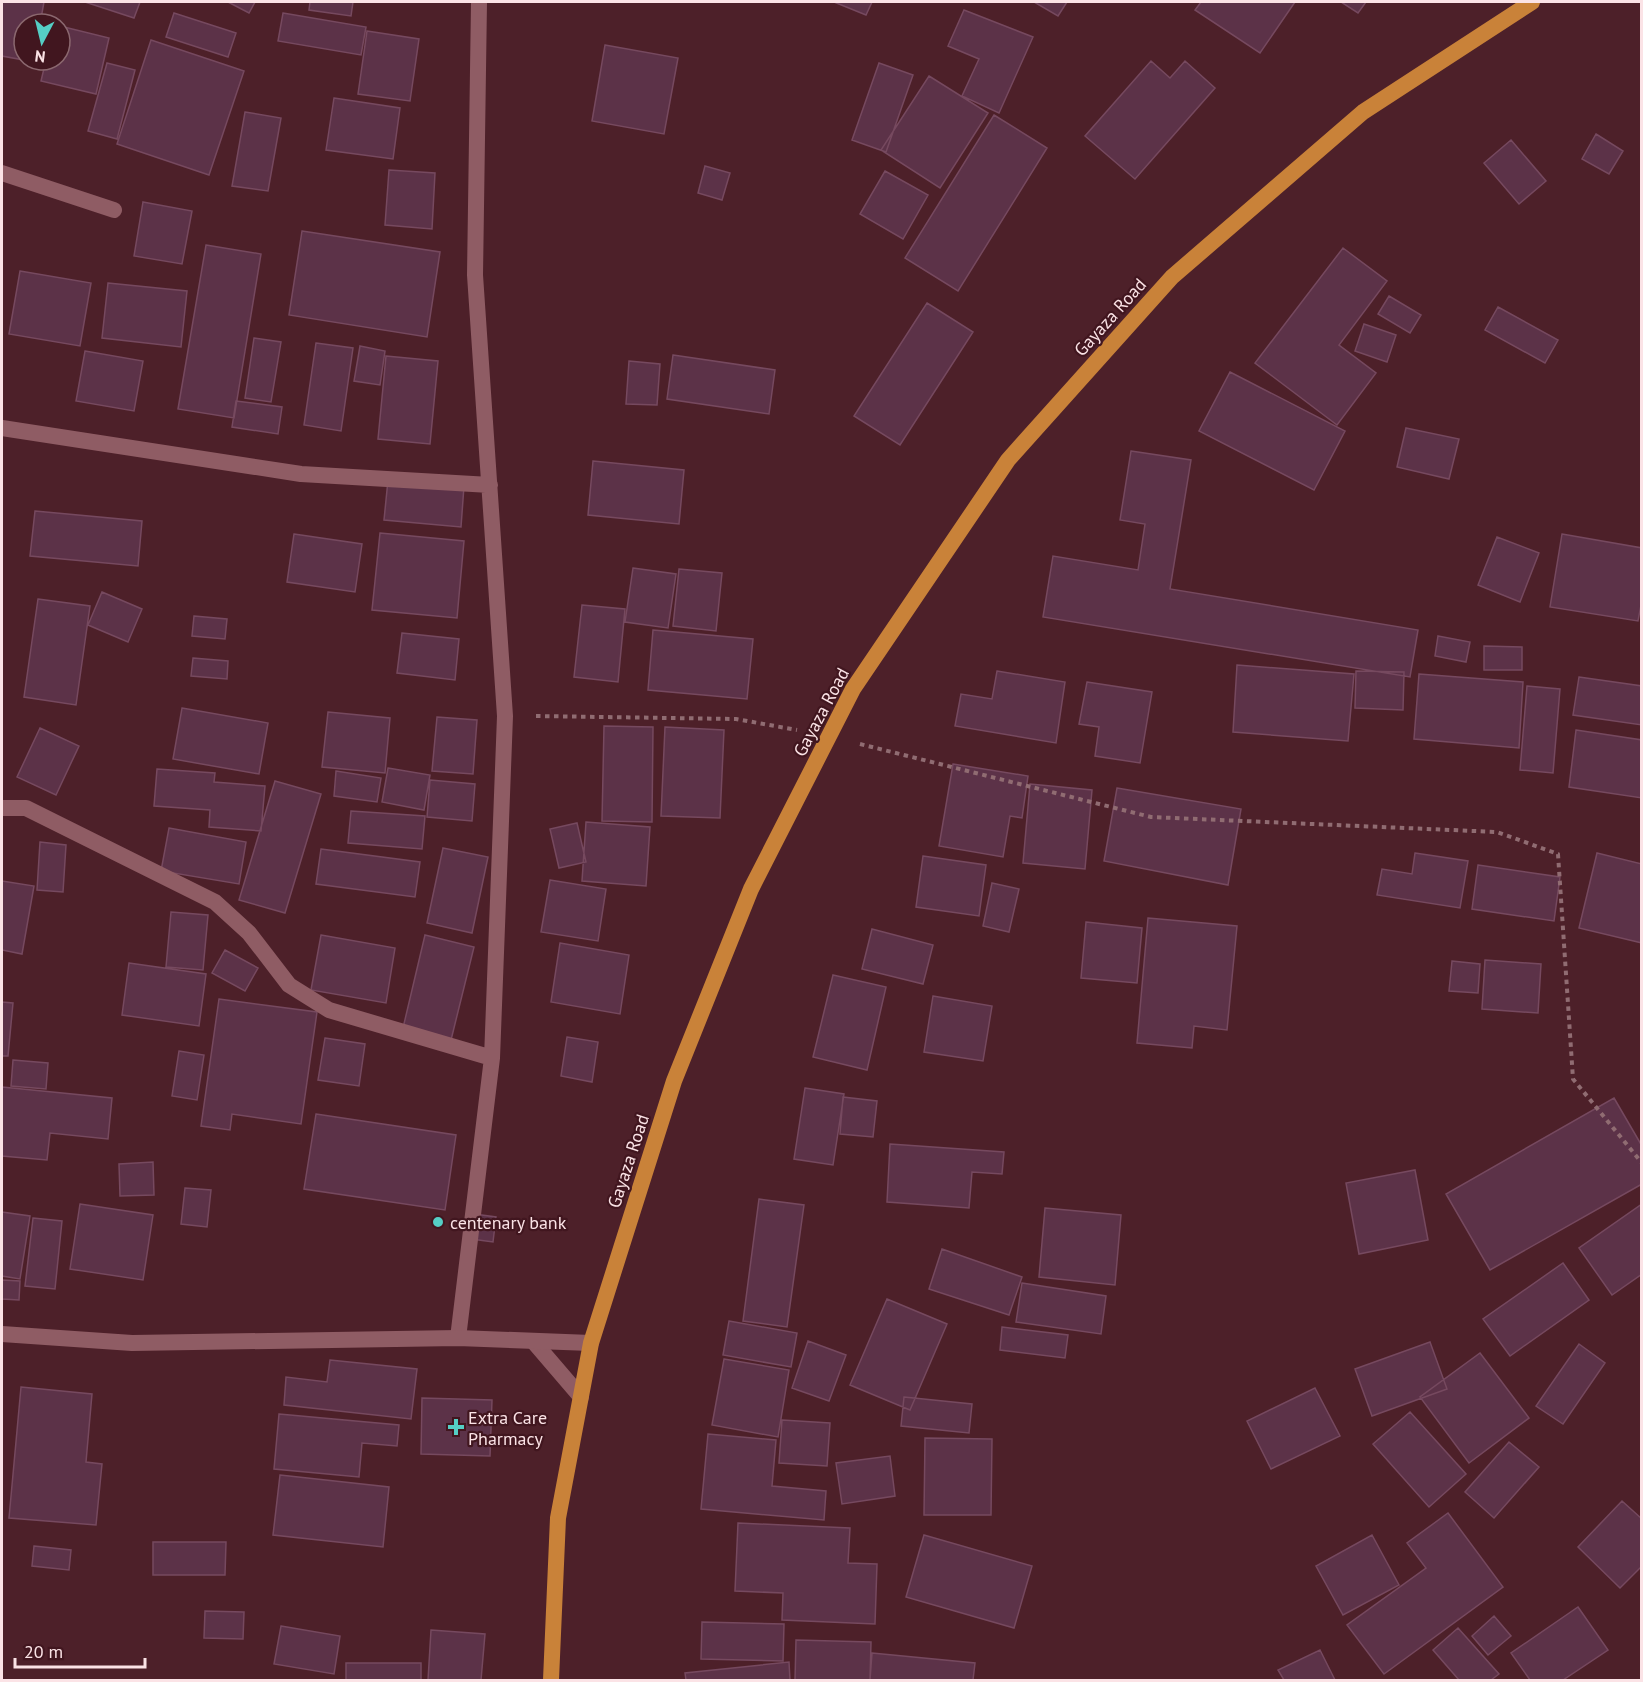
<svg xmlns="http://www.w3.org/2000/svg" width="1643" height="1682" font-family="'PT Sans',sans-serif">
<rect width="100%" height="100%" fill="#4d2029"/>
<path fill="#5c3248" stroke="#76495f" stroke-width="1.5" d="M 2,2 L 44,2 L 40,24 L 24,24 L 24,60 L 2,56 Z
M 85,2 L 140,2 L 134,18 Z
M 228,2 L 255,2 L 249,13 Z
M 310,2 L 353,2 L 351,16 L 309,10 Z
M 834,2 L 872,2 L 866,15 Z
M 1034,2 L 1067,2 L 1058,16 Z
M 1201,2 L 1295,2 L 1260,53 L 1195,10 Z
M 1341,2 L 1366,2 L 1358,13 Z
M 964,10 L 1033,37 L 999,113 L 962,96 L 979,59 L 948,46 Z
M 174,13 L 236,33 L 228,57 L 166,37 Z
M 283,13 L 366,27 L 361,55 L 278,41 Z
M 60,26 L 109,38 L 96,94 L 41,81 L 46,60 L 60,60 Z
M 367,31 L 419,39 L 410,101 L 358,94 Z
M 151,40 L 244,71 L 209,175 L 117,144 Z
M 605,45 L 678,58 L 664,134 L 592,121 Z
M 1151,61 L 1170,78 L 1185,61 L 1215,88 L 1135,179 L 1085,136 Z
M 107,63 L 135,70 L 117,139 L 88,131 Z
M 879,63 L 913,75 L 886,152 L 852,140 Z
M 929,76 L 988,113 L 940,188 L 881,150 Z
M 334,98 L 400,108 L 393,159 L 326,150 Z
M 245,112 L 281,118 L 268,191 L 232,186 Z
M 994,115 L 1047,148 L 958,291 L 905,258 Z
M 1596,134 L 1623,151 L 1609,174 L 1582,159 Z
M 1511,140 L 1546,181 L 1519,204 L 1484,163 Z
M 705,166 L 730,173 L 722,200 L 698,193 Z
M 389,170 L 435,173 L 432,229 L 385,225 Z
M 885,171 L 928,195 L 903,239 L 860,214 Z
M 143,202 L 192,211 L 182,264 L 134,256 Z
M 302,231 L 440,252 L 427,337 L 289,315 Z
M 206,245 L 261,254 L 234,418 L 178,409 Z
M 1343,248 L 1387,281 L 1339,345 L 1376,373 L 1337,425 L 1255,363 Z
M 20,271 L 91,283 L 80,346 L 9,334 Z
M 108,283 L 187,291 L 181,347 L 102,338 Z
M 1389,296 L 1421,315 L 1410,333 L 1378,314 Z
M 927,303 L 973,332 L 900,445 L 854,416 Z
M 1498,307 L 1558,340 L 1545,363 L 1485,330 Z
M 1364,324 L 1396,335 L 1387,362 L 1355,351 Z
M 254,338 L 281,342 L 271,402 L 245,398 Z
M 316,343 L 353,348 L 341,431 L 304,425 Z
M 360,346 L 385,351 L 380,385 L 354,381 Z
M 85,351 L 143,361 L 134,411 L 76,401 Z
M 673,355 L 775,370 L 769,414 L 667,399 Z
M 386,356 L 438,361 L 430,444 L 378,439 Z
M 629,361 L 660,364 L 657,405 L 626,404 Z
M 1230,372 L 1345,431 L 1314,490 L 1199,431 Z
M 236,401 L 282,407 L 278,434 L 232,427 Z
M 1406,428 L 1459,439 L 1449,479 L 1397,467 Z
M 1131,451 L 1191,460 L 1170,589 L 1418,630 L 1410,677 L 1043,617 L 1053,556 L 1138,570 L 1145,524 L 1120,520 Z
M 593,461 L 684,470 L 679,524 L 588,515 Z
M 388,480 L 464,486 L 461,527 L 384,520 Z
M 35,511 L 142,521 L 138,566 L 30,556 Z
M 380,533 L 464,541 L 457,618 L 372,610 Z
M 294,534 L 362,544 L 355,592 L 287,582 Z
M 1562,534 L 1642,548 L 1642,600 L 1638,621 L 1550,607 Z
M 1497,537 L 1539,553 L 1520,602 L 1478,585 Z
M 633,568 L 676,574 L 668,628 L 625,622 Z
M 679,569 L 722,573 L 716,631 L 673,626 Z
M 102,592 L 142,609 L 128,642 L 88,625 Z
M 38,599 L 90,606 L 76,705 L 24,697 Z
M 582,605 L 625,609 L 618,682 L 574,677 Z
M 194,616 L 227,619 L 225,639 L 192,636 Z
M 653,630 L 753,639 L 747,699 L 648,690 Z
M 402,633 L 459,639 L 455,680 L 397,673 Z
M 1438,636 L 1470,642 L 1466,662 L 1435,656 Z
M 1484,646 L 1522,647 L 1522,670 L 1484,670 Z
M 193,658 L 228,661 L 227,679 L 191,676 Z
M 1237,665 L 1354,674 L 1348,741 L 1233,732 Z
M 997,671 L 1065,682 L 1056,743 L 955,726 L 961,694 L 992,699 Z
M 1356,671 L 1404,672 L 1403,710 L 1355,708 Z
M 1419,674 L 1523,682 L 1519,748 L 1414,739 Z
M 1579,677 L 1642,686 L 1642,725 L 1573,715 Z
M 1087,682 L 1152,692 L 1140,763 L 1095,756 L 1099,727 L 1079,724 Z
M 1527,686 L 1560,689 L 1553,773 L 1520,770 Z
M 182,708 L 268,723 L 259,774 L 173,759 Z
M 328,712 L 390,718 L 385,773 L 322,767 Z
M 437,717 L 477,720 L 473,774 L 432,771 Z
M 604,726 L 653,727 L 652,822 L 602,821 Z
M 665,727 L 724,730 L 720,818 L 661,816 Z
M 40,728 L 79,746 L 56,795 L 17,777 Z
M 1576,730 L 1642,740 L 1642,798 L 1569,787 Z
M 953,764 L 1028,776 L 1022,818 L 1010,816 L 1003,857 L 939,846 Z
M 388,768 L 430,775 L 424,810 L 382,802 Z
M 157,769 L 215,773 L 214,782 L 265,786 L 261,831 L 209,827 L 210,810 L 154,806 Z
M 336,771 L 381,778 L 377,802 L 334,796 Z
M 430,780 L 475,784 L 472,821 L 427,817 Z
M 275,781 L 321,794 L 285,913 L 239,900 Z
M 1030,784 L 1092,790 L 1085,869 L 1023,863 Z
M 1117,788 L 1241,809 L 1228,885 L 1104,861 Z
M 351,811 L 425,816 L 422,849 L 348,843 Z
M 586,822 L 650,827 L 646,886 L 582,881 Z
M 577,823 L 586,862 L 559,868 L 550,829 Z
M 169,828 L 246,842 L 239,884 L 161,871 Z
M 40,842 L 66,845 L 63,892 L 37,890 Z
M 443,848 L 488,857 L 472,933 L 427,923 Z
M 321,849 L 420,862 L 415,897 L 316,884 Z
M 1415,853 L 1468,861 L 1460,908 L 1377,895 L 1382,869 L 1412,874 Z
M 1597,853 L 1642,864 L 1642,943 L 1579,928 Z
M 923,856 L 986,865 L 979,916 L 916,907 Z
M 1478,865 L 1560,877 L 1554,921 L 1472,909 Z
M 550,880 L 606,889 L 598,941 L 541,932 Z
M 2,881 L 34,886 L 22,954 L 2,950 Z
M 992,883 L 1019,889 L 1009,932 L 983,926 Z
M 171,912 L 208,915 L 203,970 L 166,967 Z
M 1148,918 L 1237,926 L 1227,1030 L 1194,1026 L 1192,1048 L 1137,1043 Z
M 1086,922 L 1142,928 L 1137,983 L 1081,978 Z
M 872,929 L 933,945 L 923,984 L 862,969 Z
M 321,935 L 395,948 L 386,1003 L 311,990 Z
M 425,935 L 474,947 L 451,1040 L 403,1028 Z
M 560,943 L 629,955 L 620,1014 L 551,1002 Z
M 225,950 L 258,968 L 245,991 L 212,973 Z
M 1485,960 L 1541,964 L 1538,1013 L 1482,1009 Z
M 1452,961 L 1480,964 L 1478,993 L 1449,991 Z
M 129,963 L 206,974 L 199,1026 L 122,1015 Z
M 833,975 L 886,987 L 867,1070 L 813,1057 Z
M 933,996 L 992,1006 L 983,1061 L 924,1052 Z
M 219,999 L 317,1012 L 301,1124 L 232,1114 L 230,1130 L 201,1126 Z
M 2,1002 L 13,1003 L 8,1056 L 2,1056 Z
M 567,1037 L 598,1042 L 592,1082 L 561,1076 Z
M 325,1038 L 365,1044 L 359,1086 L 318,1080 Z
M 179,1051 L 204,1055 L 197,1100 L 172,1096 Z
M 13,1060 L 48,1063 L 46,1089 L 11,1086 Z
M 2,1087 L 112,1098 L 108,1139 L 50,1133 L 47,1160 L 2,1156 Z
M 805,1088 L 844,1094 L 833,1165 L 794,1159 Z
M 843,1097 L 877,1101 L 873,1137 L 840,1134 Z
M 1614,1098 L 1642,1146 L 1642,1184 L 1490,1270 L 1446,1194 Z
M 316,1114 L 456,1135 L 445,1210 L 304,1189 Z
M 890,1144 L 1004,1152 L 1002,1174 L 972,1172 L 969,1208 L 887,1202 Z
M 153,1162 L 154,1195 L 120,1196 L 119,1164 Z
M 1415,1170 L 1428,1240 L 1359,1254 L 1346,1183 Z
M 185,1188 L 211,1190 L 207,1227 L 181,1224 Z
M 759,1199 L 804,1205 L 787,1327 L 743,1321 Z
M 80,1204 L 153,1215 L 143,1280 L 70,1269 Z
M 1642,1204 L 1642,1274 L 1612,1295 L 1579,1248 Z
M 1045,1208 L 1121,1215 L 1115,1285 L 1039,1277 Z
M 2,1212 L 30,1216 L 20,1279 L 2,1276 Z
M 467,1213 L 496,1217 L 493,1242 L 464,1238 Z
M 33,1218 L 62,1221 L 55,1289 L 25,1286 Z
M 942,1249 L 1022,1277 L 1009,1315 L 929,1289 Z
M 1563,1263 L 1589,1300 L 1510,1356 L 1483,1319 Z
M 2,1280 L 20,1281 L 19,1300 L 2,1299 Z
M 1022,1283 L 1106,1296 L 1101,1334 L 1016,1322 Z
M 887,1299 L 947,1324 L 910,1410 L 850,1385 Z
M 729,1321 L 797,1333 L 791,1367 L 723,1355 Z
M 1002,1327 L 1068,1335 L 1065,1358 L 1000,1350 Z
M 808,1341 L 846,1355 L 829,1401 L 792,1388 Z
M 1430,1342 L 1447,1389 L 1372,1416 L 1355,1369 Z
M 1579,1344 L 1605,1363 L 1563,1424 L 1536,1406 Z
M 1480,1353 L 1529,1418 L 1469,1463 L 1420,1397 Z
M 724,1359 L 789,1370 L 778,1437 L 712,1425 Z
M 330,1360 L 417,1369 L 411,1419 L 284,1405 L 286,1377 L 327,1382 Z
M 21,1387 L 92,1394 L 86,1462 L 102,1464 L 96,1525 L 9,1518 Z
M 1315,1388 L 1340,1436 L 1271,1469 L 1247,1421 Z
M 904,1397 L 972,1404 L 969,1433 L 901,1426 Z
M 422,1398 L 492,1400 L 490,1456 L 421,1454 Z
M 1410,1412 L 1466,1474 L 1429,1507 L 1373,1444 Z
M 279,1414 L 399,1425 L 397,1446 L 362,1443 L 359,1477 L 274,1469 Z
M 782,1420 L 830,1423 L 827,1466 L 779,1463 Z
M 708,1434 L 776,1440 L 772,1486 L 826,1491 L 824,1520 L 701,1509 Z
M 925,1438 L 992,1439 L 991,1515 L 924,1515 Z
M 1509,1442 L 1539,1467 L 1494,1518 L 1465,1492 Z
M 890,1456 L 895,1496 L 842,1504 L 836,1463 Z
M 280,1475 L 389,1487 L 383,1547 L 273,1535 Z
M 1622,1501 L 1642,1519 L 1642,1566 L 1620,1588 L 1578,1547 Z
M 1448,1513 L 1503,1587 L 1384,1674 L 1347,1625 L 1426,1568 L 1407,1543 Z
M 738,1523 L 850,1528 L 848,1563 L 877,1564 L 875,1624 L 782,1620 L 783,1593 L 735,1591 Z
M 924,1535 L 1032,1566 L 1014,1628 L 906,1597 Z
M 1372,1535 L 1399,1585 L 1343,1615 L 1316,1566 Z
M 153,1542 L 226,1542 L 225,1575 L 153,1575 Z
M 34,1546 L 71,1550 L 69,1570 L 32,1566 Z
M 1578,1607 L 1608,1650 L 1563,1680 L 1530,1680 L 1511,1653 Z
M 205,1611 L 244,1612 L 243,1639 L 204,1638 Z
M 1494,1616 L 1511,1636 L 1488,1655 L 1472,1636 Z
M 702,1622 L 784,1624 L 783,1661 L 701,1659 Z
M 281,1626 L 340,1636 L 334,1674 L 274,1664 Z
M 1458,1628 L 1499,1674 L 1491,1680 L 1459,1680 L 1433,1650 Z
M 431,1630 L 485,1634 L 481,1680 L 428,1680 Z
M 796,1640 L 871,1642 L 870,1680 L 795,1680 Z
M 1320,1650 L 1335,1680 L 1284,1680 L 1278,1670 Z
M 872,1653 L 975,1663 L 973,1680 L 870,1680 Z
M 789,1662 L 790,1680 L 686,1680 L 685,1673 Z
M 346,1663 L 421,1663 L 421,1680 L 346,1680 Z"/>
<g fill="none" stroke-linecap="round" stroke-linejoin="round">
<path stroke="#906c72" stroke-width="4" stroke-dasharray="4.5 4.5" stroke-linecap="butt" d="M 536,716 L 736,719 L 797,730
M 860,744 L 1151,817 L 1497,832 L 1558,854 L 1573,1079 L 1642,1163"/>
<path stroke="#8f5c64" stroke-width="16" d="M 2,173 L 114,210
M 2,428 L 301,474 L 490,485
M 2,808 L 26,808 L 215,902 L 249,933 L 289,985 L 329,1010 L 492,1058
M 458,1338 L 492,1058 L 505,716 L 475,275 L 479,2
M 533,1341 L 581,1397"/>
<path stroke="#8f5c64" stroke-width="16" d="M 2,1334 L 132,1343 L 458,1338 L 591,1343"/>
<path stroke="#c98239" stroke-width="16" d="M 551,1680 L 558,1518 L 591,1343 L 674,1081 L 751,889 L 853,689 L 1008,460 L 1172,277 L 1363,112 L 1532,2"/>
</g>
<g fill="#55cec5" stroke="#41161f" stroke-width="2">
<circle cx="438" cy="1222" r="6"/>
<path d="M453 1418h6v6h6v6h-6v6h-6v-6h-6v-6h6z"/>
</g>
<g text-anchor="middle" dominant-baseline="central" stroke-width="4.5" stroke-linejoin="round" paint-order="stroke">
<g font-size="18" fill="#fbe3e6" stroke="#41161f">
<text transform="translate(1110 317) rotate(-48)">Gayaza Road</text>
<text transform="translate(821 712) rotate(-62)">Gayaza Road</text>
<text transform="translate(628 1161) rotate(-72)">Gayaza Road</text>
</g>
<g font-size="18" fill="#fbe3e6" stroke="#41161f" text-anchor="start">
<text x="450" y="1222">centenary bank</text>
<text x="468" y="1417">Extra Care<tspan x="468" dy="21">Pharmacy</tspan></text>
</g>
</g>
<rect width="1643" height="1682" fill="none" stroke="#fbe3e6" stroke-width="6"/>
<g transform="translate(42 42) rotate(187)"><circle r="28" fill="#41161f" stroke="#8b686f" stroke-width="1.5"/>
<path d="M0-4.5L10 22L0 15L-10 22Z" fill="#55cec5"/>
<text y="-9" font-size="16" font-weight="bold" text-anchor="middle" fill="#fbe3e6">N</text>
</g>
<path d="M15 1658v9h130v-9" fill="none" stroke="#fbe3e6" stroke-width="3"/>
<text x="24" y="1658" font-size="18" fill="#fbe3e6" stroke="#41161f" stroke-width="4.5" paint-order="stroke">20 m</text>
</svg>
